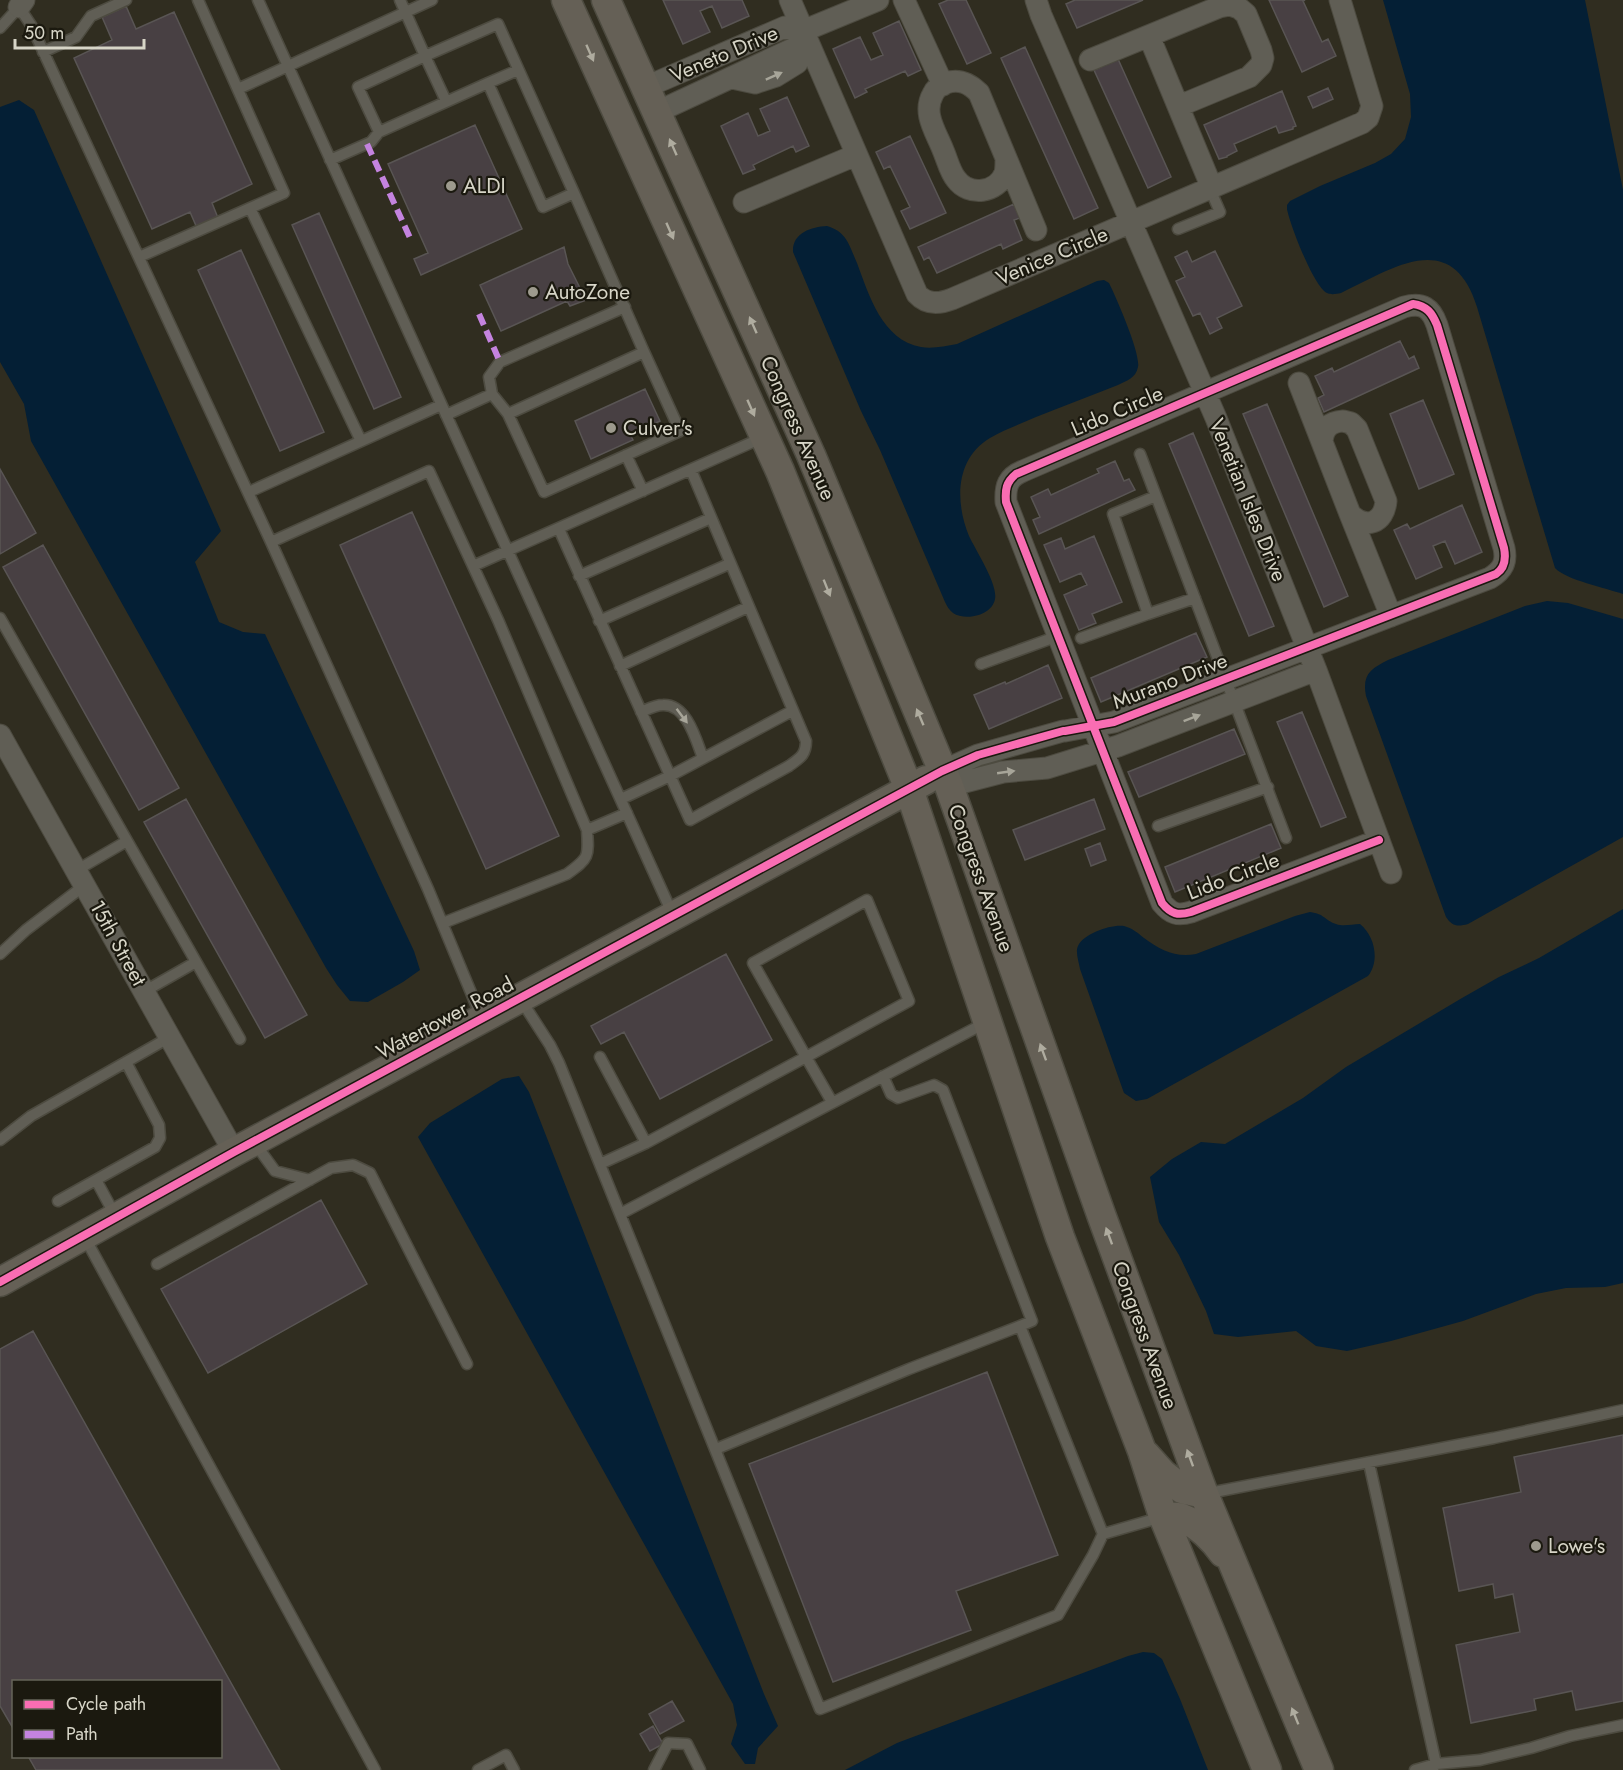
<svg xmlns="http://www.w3.org/2000/svg" width="1623" height="1770" font-family="Jost,sans-serif">
<rect width="100%" height="100%" fill="#302d20"/>
<path fill="#041f35" d="M 1383,0 L 1585,0 L 1623,190 L 1623,594 C 1606,588 1566,580 1555,568 L 1477,307 C 1452,227 1393,268 1341,293 C 1336,294 1331,295 1327,293 C 1314,287 1290,225 1287,209 L 1287,205 L 1290,201 L 1320,186 L 1375,163 L 1391,154 L 1405,139 L 1411,117 L 1410,94 Z
M 19,100 L 34,110 L 221,531 L 195,562 L 219,622 L 243,632 L 265,634 L 414,951 L 420,970 L 403,982 L 368,1002 L 350,1001 L 337,985 L 326,968 L 31,441 L 24,404 L 0,362 L 0,107 Z
M 827,226 C 847,232 849,245 857,263 C 869,295 882,340 921,347 C 933,349 945,346 957,344 L 1097,281 L 1104,280 L 1109,283 C 1116,297 1141,354 1138,367 C 1136,378 1126,381 1118,385 C 1091,396 1063,406 1036,417 C 1021,424 1005,429 990,438 C 955,459 955,502 969,536 C 976,551 998,584 995,599 C 992,616 965,621 953,613 C 949,610 947,606 945,602 L 880,450 L 861,411 L 793,252 C 792,233 811,227 827,226 Z
M 1547,601 L 1568,603 L 1623,619 L 1623,837 L 1468,924 C 1457,927 1452,926 1446,917 L 1366,696 C 1362,675 1370,669 1388,660 L 1525,606 Z
M 1623,909 L 1623,1283 L 1605,1287 L 1566,1288 L 1536,1294 L 1463,1321 L 1391,1341 L 1347,1351 L 1316,1346 L 1296,1331 L 1238,1337 L 1214,1334 L 1206,1311 L 1179,1255 L 1159,1222 L 1150,1177 L 1172,1159 L 1201,1142 L 1225,1144 L 1303,1098 L 1346,1067 L 1462,998 L 1499,977 L 1539,958 Z
M 1310,912 C 1325,914 1324,920 1336,924 C 1344,927 1352,924 1360,924 C 1375,936 1380,961 1368,976 L 1147,1099 L 1136,1101 L 1124,1093 L 1080,969 C 1079,962 1075,952 1078,946 C 1083,934 1111,924 1124,926 C 1132,928 1138,933 1144,938 C 1160,950 1176,958 1196,954 L 1295,916 Z
M 519,1076 L 529,1092 L 764,1694 L 778,1726 L 758,1748 L 755,1764 L 745,1764 L 731,1744 L 737,1725 L 733,1704 L 418,1137 L 430,1123 L 502,1079 Z
M 1143,1652 L 1154,1653 L 1162,1659 L 1180,1699 L 1208,1770 L 845,1770 L 897,1743 L 1128,1656 Z"/>
<path fill="#484043" stroke="#595554" stroke-width="1.5" d="M 663,0 L 742,0 L 749,16 L 722,28 L 712,6 L 700,11 L 710,32 L 683,44 Z
M 948,0 L 966,0 L 991,53 L 967,64 L 939,4 Z
M 1075,0 L 1143,0 L 1077,28 L 1066,4 Z
M 1269,0 L 1305,0 L 1303,1 L 1322,42 L 1328,39 L 1336,56 L 1302,72 Z
M 126,6 L 136,29 L 174,12 L 252,184 L 212,203 L 218,218 L 197,228 L 190,212 L 152,229 L 74,58 L 112,40 L 102,17 Z
M 899,21 L 921,70 L 908,76 L 905,71 L 865,89 L 867,92 L 855,98 L 833,49 L 860,37 L 871,60 L 883,55 L 873,33 Z
M 1025,47 L 1098,208 L 1074,219 L 1001,58 Z
M 1118,59 L 1171,177 L 1148,188 L 1094,70 Z
M 1328,88 L 1333,99 L 1313,108 L 1308,97 Z
M 1282,91 L 1296,126 L 1293,127 L 1293,129 L 1279,133 L 1276,126 L 1234,144 L 1237,151 L 1227,156 L 1227,157 L 1219,159 L 1204,125 Z
M 787,97 L 809,146 L 796,152 L 793,146 L 753,165 L 755,169 L 743,174 L 721,126 L 748,113 L 758,136 L 770,131 L 760,109 Z
M 475,125 L 522,229 L 421,275 L 414,259 L 428,253 L 388,164 Z
M 910,136 L 946,213 L 910,229 L 901,211 L 910,207 L 890,166 L 884,169 L 876,152 Z
M 1014,204 L 1020,218 L 1014,220 L 1022,240 L 1003,249 L 1001,244 L 937,273 L 929,257 L 924,260 L 918,247 Z
M 319,213 L 401,397 L 374,409 L 292,225 Z
M 564,247 L 568,264 L 586,300 L 570,306 L 567,301 L 501,331 L 480,285 Z
M 241,250 L 324,432 L 280,451 L 198,270 Z
M 1187,251 L 1192,262 L 1215,251 L 1242,306 L 1217,318 L 1222,328 L 1210,334 L 1200,313 L 1193,316 L 1176,281 L 1185,277 L 1175,257 Z
M 1400,341 L 1409,359 L 1414,356 L 1419,368 L 1324,412 L 1318,398 L 1324,395 L 1315,376 L 1332,368 L 1334,372 Z
M 645,389 L 660,421 L 630,434 L 633,440 L 591,459 L 575,421 Z
M 1423,400 L 1454,474 L 1419,489 L 1390,414 Z
M 1267,404 L 1348,596 L 1324,607 L 1243,414 Z
M 1193,433 L 1274,626 L 1249,636 L 1169,444 Z
M 1115,461 L 1124,481 L 1129,479 L 1135,490 L 1039,534 L 1033,520 L 1040,517 L 1031,497 L 1048,489 L 1051,495 L 1099,473 L 1097,469 Z
M 0,469 L 36,533 L 0,554 Z
M 1462,505 L 1482,552 L 1455,564 L 1445,541 L 1433,546 L 1442,567 L 1416,579 L 1394,530 L 1407,524 L 1410,529 Z
M 412,512 L 559,836 L 486,869 L 340,545 Z
M 1094,536 L 1122,602 L 1092,614 L 1096,623 L 1079,630 L 1064,595 L 1087,585 L 1081,573 L 1060,582 L 1044,545 L 1061,538 L 1065,549 Z
M 43,545 L 179,788 L 139,810 L 3,567 Z
M 1196,633 L 1207,657 L 1101,702 L 1091,678 Z
M 1048,665 L 1062,698 L 989,729 L 974,695 L 1005,682 L 1006,684 Z
M 1302,712 L 1346,817 L 1321,827 L 1277,722 Z
M 1234,729 L 1245,754 L 1139,797 L 1128,772 Z
M 186,799 L 307,1015 L 265,1038 L 144,822 Z
M 1094,799 L 1105,829 L 1025,860 L 1013,830 Z
M 1271,824 L 1281,848 L 1175,892 L 1165,867 Z
M 1100,843 L 1106,860 L 1091,866 L 1085,849 Z
M 726,954 L 772,1040 L 660,1099 L 624,1032 L 601,1044 L 591,1026 Z
M 321,1200 L 367,1284 L 208,1373 L 161,1289 Z
M 33,1331 L 280,1770 L 36,1770 L 28,1756 L 220,1756 L 220,1682 L 14,1682 L 14,1730 L 0,1706 L 0,1349 Z
M 987,1372 L 1058,1555 L 956,1591 L 971,1630 L 833,1682 L 749,1464 Z
M 1623,1435 L 1623,1701 L 1576,1710 L 1572,1691 L 1534,1699 L 1536,1710 L 1471,1723 L 1456,1645 L 1520,1632 L 1513,1594 L 1495,1598 L 1493,1584 L 1459,1591 L 1443,1508 L 1521,1492 L 1514,1457 Z
M 672,1701 L 684,1721 L 660,1734 L 649,1714 Z
M 653,1726 L 663,1744 L 650,1751 L 640,1734 Z"/>
<g fill="none" stroke-linecap="round" stroke-linejoin="round">
<g stroke="#4d4b40" stroke-width="13">
<path id="lane" d="M 258,0 L 673,915
M 0,28 L 19,7 L 31,25 L 271,542 L 428,889 L 482,1019
M 43,52 L 76,37 L 91,16 L 126,0
M 488,83 L 518,70
M 238,89 L 432,0
M 379,132 L 358,87 L 425,56 L 446,101
M 330,160 L 371,142 L 379,132 L 488,83 L 543,207 L 574,193 L 498,24 L 425,56 L 400,0
M 574,193 L 644,352
M 250,208 L 361,441
M 1178,229 L 1220,212 L 1210,189
M 139,257 L 284,193 L 198,0
M 492,394 L 489,377 L 500,362 L 625,307
M 446,415 L 492,394 L 508,414 L 644,352 L 680,431 L 544,492 L 508,414
M 1140,454 L 1286,838
M 626,455 L 643,491
M 249,492 L 441,405
M 1156,496 L 1113,514 L 1148,614 L 1195,598
M 559,529 L 690,820 L 789,766 C 800,758 806,755 806,741 L 691,470
M 271,542 L 429,471 L 498,620 L 587,830 L 627,813
M 473,566 L 764,437
M 579,576 L 711,518
M 0,618 L 240,1039
M 599,621 L 729,564
M 1081,638 L 1148,614
M 981,664 L 1058,636
M 620,666 L 748,607
M 641,712 C 648,709 655,705 663,705 C 687,704 696,740 703,758
M 621,799 L 670,776 L 792,711
M 1158,826 L 1268,787
M 77,870 L 127,841
M 443,923 L 567,874 C 589,858 589,857 587,830
M 0,954 L 26,930 L 85,885
M 145,991 L 196,962
M 521,1000 L 550,1045 L 559,1063 L 820,1709 L 1058,1615 L 1093,1555 L 1103,1534 L 1162,1517
M 600,1057 L 646,1143
M 883,1076 L 891,1094 L 898,1098 L 934,1085 L 943,1090 L 1032,1321 L 1020,1326 L 1103,1534
M 0,1140 L 31,1116 L 170,1037
M 254,1142 L 275,1171 L 310,1180
M 600,1164 L 646,1143 L 806,1057 L 753,963 L 867,900 L 909,1001 L 806,1057 L 832,1102
M 96,1180 L 116,1217
M 58,1201 L 155,1147 L 160,1138 L 159,1125 L 126,1062
M 620,1214 L 987,1022
M 84,1236 L 375,1770
M 157,1264 L 331,1168 L 353,1165 L 370,1173 L 467,1364
M 716,1449 L 909,1369 L 1020,1326
M 1369,1463 L 1436,1764 L 1432,1770
M 1204,1494 L 1494,1438 L 1623,1410
M 478,1770 L 506,1755 L 514,1770
M 654,1770 L 668,1743 L 687,1744 L 700,1770
M 1415,1770 L 1436,1764 L 1480,1760 L 1531,1748 L 1570,1736 L 1623,1725"/>
</g>
<g stroke="#4d4b40" stroke-width="23">
<path id="street" d="M 790,0 L 917,294 C 927,305 939,304 952,299 L 1362,123 L 1368,118 L 1372,106 L 1340,0
M 904,0 L 943,85
M 1036,0 L 1041,15 L 1216,418 L 1316,670 L 1391,873
M 19,7 L 24,0
M 1149,36 L 1212,188
M 1090,60 L 1219,7 L 1230,5 L 1239,8 L 1246,14 L 1261,50 L 1263,58 L 1261,65 L 1249,77 L 1179,106
M 732,78 L 755,83 L 776,76 L 797,63 L 799,46
M 646,87 L 785,27 L 803,31 L 878,0
M 657,112 L 799,46 L 803,31
M 1006,159 C 1006,163 1006,169 1005,173 C 997,193 969,197 956,179 C 950,172 947,159 943,150 C 936,132 922,113 933,94 C 935,89 941,85 946,83 C 960,78 970,84 979,93 L 1036,230
M 744,202 L 856,155
M 1299,383 L 1322,442
M 1343,421 L 1351,423 L 1357,429 L 1386,501 C 1384,523 1366,530 1350,514 L 1322,442 C 1323,429 1329,422 1343,421 Z
M 1350,514 L 1391,616
M 0,735 L 234,1152
M 942,771 L 978,755 L 1063,731 L 1065,731 L 1114,722 L 1490,578 C 1503,570 1507,562 1504,548 L 1437,325 C 1431,308 1423,302 1404,307 L 1023,471 C 1008,477 1005,486 1006,502 L 1162,903 C 1171,914 1178,916 1191,912 L 1379,840
M 949,786 L 1003,772 L 1047,768 L 1118,746 L 1316,670"/>
</g>
<g stroke="#4d4b40" stroke-width="31">
<path id="secondary" d="M 566,0 L 780,471 L 909,789 L 1060,1237 L 1142,1451 L 1163,1516 L 1267,1770
M 606,0 L 811,455 L 949,786 L 1102,1217 L 1204,1494 L 1319,1770
M 0,1282 L 234,1152 L 926,780
M 1146,1455 L 1163,1474 L 1182,1489 L 1204,1494
M 1163,1516 C 1169,1517 1177,1516 1182,1518 C 1198,1524 1214,1540 1223,1553"/>
</g>
<use href="#lane" stroke="#605e55" stroke-width="10"/>
<use href="#street" stroke="#605e55" stroke-width="21"/>
<use href="#secondary" stroke="#656056" stroke-width="28"/>
<path stroke="#c483df" stroke-width="6" stroke-dasharray="12 6" stroke-linecap="butt" d="M 367,144 L 411,240
M 479,314 L 500,362"/>
<g stroke="#1b190f" stroke-width="11">
<path id="cycleway" d="M 0,1282 L 234,1152 L 942,771 L 978,755 L 1063,731 L 1065,731 L 1114,722 L 1496,574 C 1505,568 1506,558 1504,548 L 1437,325 C 1432,313 1427,306 1413,304 L 1016,474 C 1006,482 1005,490 1006,502 L 1162,903 C 1171,914 1178,916 1191,912 L 1379,840"/>
</g>
<use href="#cycleway" stroke="#f96db3" stroke-width="8"/>
</g>
<defs><path id="oneway-solid" d="M-6-.8H1V-3.2L6.5 0L1 3.2V.8H-6Z" transform="scale(1.5)"/></defs>
<g fill="#afac9f">
<use href="#oneway-solid" transform="translate(590 53) rotate(66)"/>
<use href="#oneway-solid" transform="translate(673 147) rotate(-114)"/>
<use href="#oneway-solid" transform="translate(670 231) rotate(66)"/>
<use href="#oneway-solid" transform="translate(753 325) rotate(-114)"/>
<use href="#oneway-solid" transform="translate(751 408) rotate(66)"/>
<use href="#oneway-solid" transform="translate(827 588) rotate(68)"/>
<use href="#oneway-solid" transform="translate(920 717) rotate(-113)"/>
<use href="#oneway-solid" transform="translate(1043 1052) rotate(-110)"/>
<use href="#oneway-solid" transform="translate(1109 1236) rotate(-110)"/>
<use href="#oneway-solid" transform="translate(1190 1458) rotate(-110)"/>
<use href="#oneway-solid" transform="translate(1295 1716) rotate(-112)"/>
</g>
<g fill="#a7a599">
<use href="#oneway-solid" transform="translate(774 76) rotate(-24)"/>
<use href="#oneway-solid" transform="translate(682 716) rotate(53)"/>
<use href="#oneway-solid" transform="translate(1192 718) rotate(-21)"/>
<use href="#oneway-solid" transform="translate(1006 772) rotate(-8)"/>
</g>
<g fill="#9d9a8d" stroke="#1b190f" stroke-width="2">
<circle cx="451" cy="186" r="6"/>
<circle cx="533" cy="292" r="6"/>
<circle cx="611" cy="428" r="6"/>
<circle cx="1536" cy="1546" r="6"/>
</g>
<g text-anchor="middle" dominant-baseline="central" stroke-width="4.5" stroke-linejoin="round" paint-order="stroke">
<g font-size="21" fill="#d7d5c7" stroke="#1b190f">
<text transform="translate(724 54) rotate(-23)">Veneto Drive</text>
<text transform="translate(1052 256) rotate(-23)">Venice Circle</text>
<text transform="translate(1117 411) rotate(-23)">Lido Circle</text>
<text transform="translate(798 428) rotate(66)">Congress Avenue</text>
<text transform="translate(1248 500) rotate(68)">Venetian Isles Drive</text>
<text transform="translate(1170 681) rotate(-21)">Murano Drive</text>
<text transform="translate(1233 876) rotate(-21)">Lido Circle</text>
<text transform="translate(981 878) rotate(70)">Congress Avenue</text>
<text transform="translate(118 943) rotate(61)">15th Street</text>
<text transform="translate(445 1018) rotate(-28)">Watertower Road</text>
<text transform="translate(1145 1335) rotate(70)">Congress Avenue</text>
</g>
<g font-size="21" fill="#d7d5c7" stroke="#1b190f" text-anchor="start">
<text x="463" y="186">ALDI</text>
<text x="545" y="292">AutoZone</text>
<text x="623" y="428">Culver's</text>
<text x="1548" y="1546">Lowe's</text>
</g>
</g>
<rect x="12" y="1680" width="210" height="78" fill="#1b190f" stroke="#666459" stroke-width="1.5"/>
<rect x="24" y="1700" width="30" height="9" fill="#f96db3" stroke="#666459" stroke-width="1.5"/>
<text x="66" y="1710" font-size="18" fill="#d7d5c7">Cycle path</text>
<rect x="24" y="1730" width="30" height="9" fill="#c483df" stroke="#666459" stroke-width="1.5"/>
<text x="66" y="1740" font-size="18" fill="#d7d5c7">Path</text>
<path d="M15 39v9h129v-9" fill="none" stroke="#d7d5c7" stroke-width="3"/>
<text x="24" y="39" font-size="18" fill="#d7d5c7" stroke="#1b190f" stroke-width="4.5" paint-order="stroke">50 m</text>
</svg>
